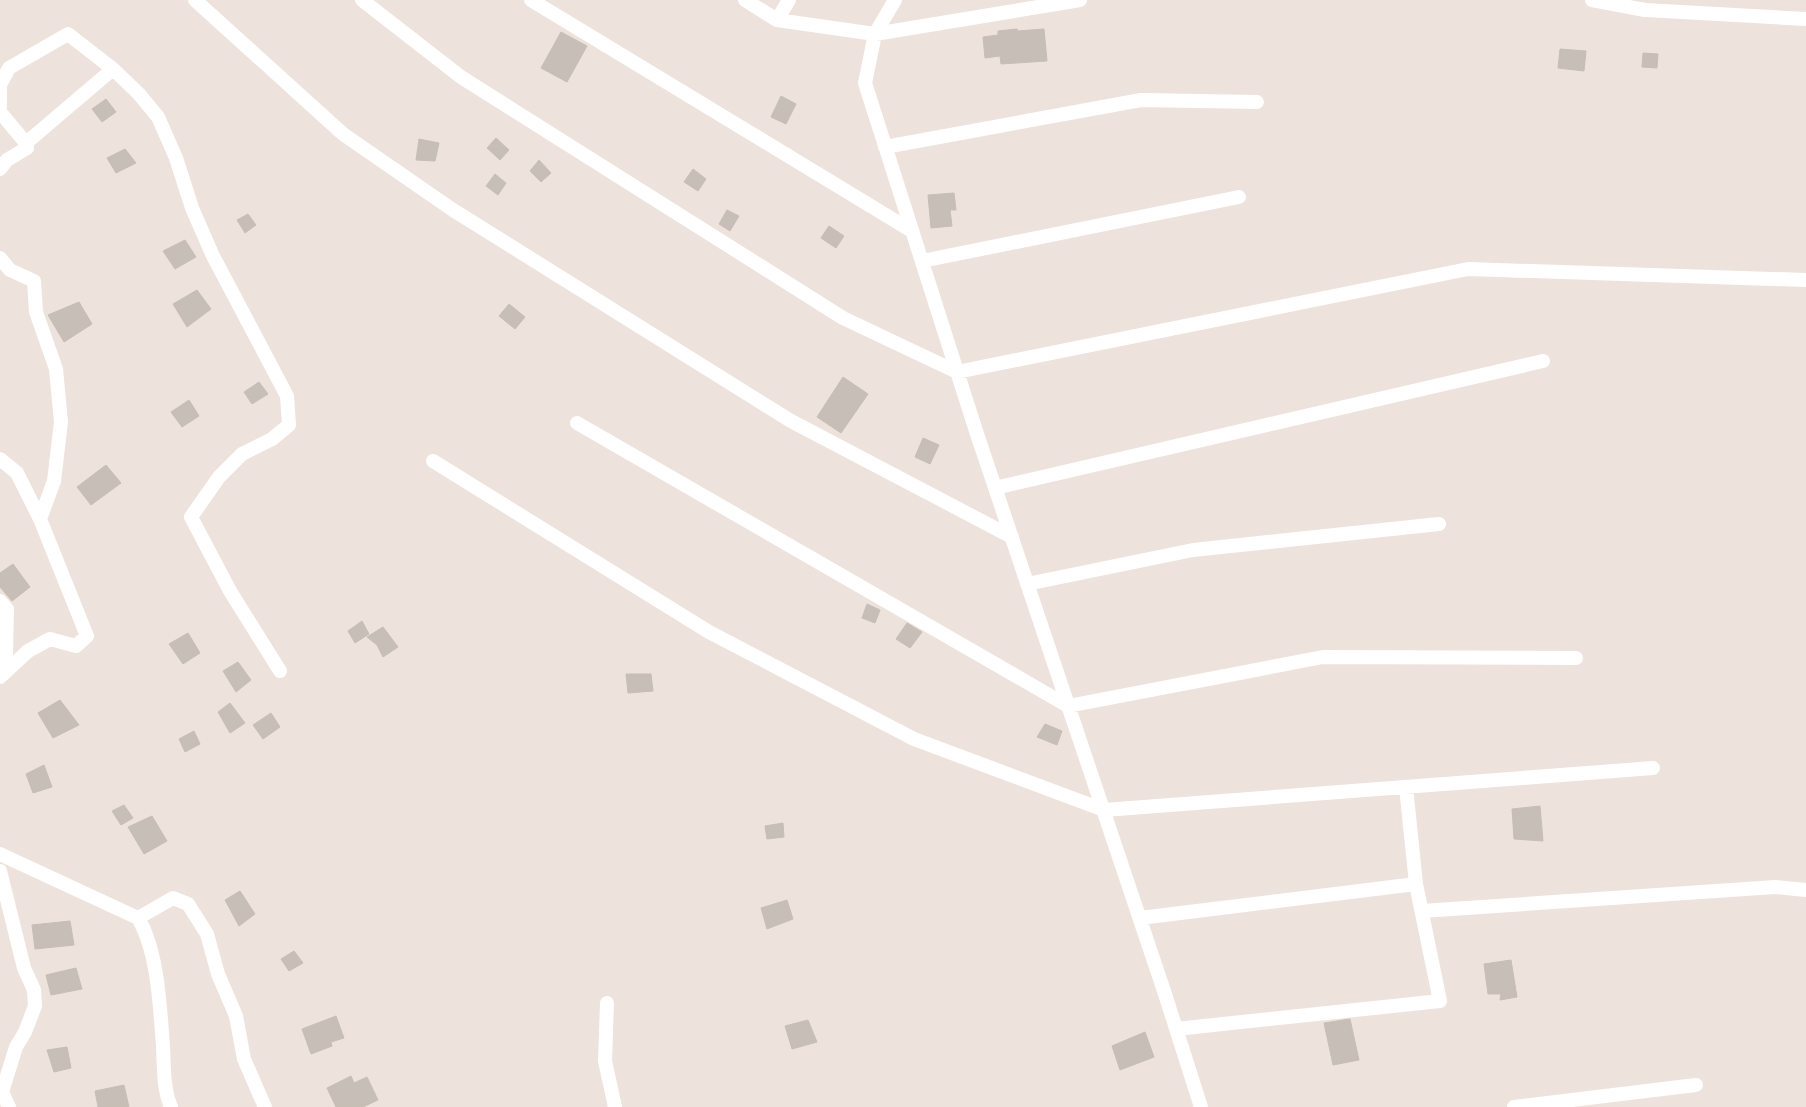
<svg xmlns="http://www.w3.org/2000/svg" width="1806" height="1107" font-family="'Archivo Narrow',sans-serif">
<rect width="100%" height="100%" fill="#eee2dc"/>
<path fill="#c6beb7" stroke="#c9beb5" d="M 1017,29 L 1018,31 L 1044,29 L 1047,61 L 1001,64 L 1000,56 L 985,58 L 983,37 L 998,35 L 998,31 Z
M 561,32 L 587,46 L 567,82 L 541,68 Z
M 1560,49 L 1586,51 L 1584,71 L 1558,68 Z
M 1643,53 L 1658,54 L 1657,68 L 1642,67 Z
M 781,96 L 796,104 L 786,124 L 771,117 Z
M 106,99 L 116,112 L 102,122 L 92,109 Z
M 496,138 L 509,150 L 500,160 L 487,148 Z
M 419,139 L 439,143 L 435,161 L 416,160 Z
M 125,149 L 136,163 L 116,173 L 107,158 Z
M 539,160 L 551,173 L 541,182 L 530,171 Z
M 693,169 L 706,179 L 698,191 L 684,182 Z
M 495,174 L 506,183 L 498,195 L 486,186 Z
M 954,193 L 956,210 L 950,210 L 952,226 L 931,228 L 928,195 Z
M 727,210 L 739,216 L 730,231 L 719,224 Z
M 248,214 L 256,225 L 245,233 L 237,220 Z
M 829,226 L 844,236 L 836,248 L 821,238 Z
M 185,240 L 196,257 L 175,269 L 163,251 Z
M 197,290 L 211,309 L 187,327 L 173,304 Z
M 79,302 L 92,324 L 64,342 L 48,315 Z
M 509,304 L 525,317 L 515,329 L 499,316 Z
M 843,377 L 868,394 L 841,433 L 817,417 Z
M 259,382 L 268,394 L 252,404 L 244,392 Z
M 189,400 L 199,416 L 182,427 L 171,412 Z
M 923,438 L 939,445 L 930,464 L 915,457 Z
M 106,465 L 121,483 L 91,505 L 77,487 Z
M 13,564 L 30,587 L 12,601 L 0,587 L 0,573 Z
M 867,604 L 880,610 L 875,623 L 862,618 Z
M 362,621 L 369,634 L 355,643 L 348,631 Z
M 907,623 L 922,632 L 910,648 L 896,639 Z
M 383,627 L 398,647 L 383,657 L 377,645 L 367,637 Z
M 188,633 L 200,653 L 183,664 L 169,644 Z
M 238,662 L 251,680 L 236,692 L 223,671 Z
M 626,674 L 651,674 L 653,691 L 628,693 Z
M 60,700 L 79,725 L 53,738 L 38,713 Z
M 230,703 L 245,723 L 230,733 L 218,712 Z
M 271,713 L 280,727 L 263,739 L 253,725 Z
M 1045,724 L 1062,731 L 1057,745 L 1037,737 Z
M 194,731 L 200,744 L 185,752 L 179,739 Z
M 44,765 L 52,787 L 33,793 L 26,774 Z
M 124,805 L 133,818 L 121,825 L 112,811 Z
M 1540,806 L 1543,841 L 1514,839 L 1512,809 Z
M 152,816 L 167,841 L 144,854 L 128,827 Z
M 783,823 L 784,837 L 767,839 L 765,826 Z
M 240,891 L 255,914 L 239,926 L 225,900 Z
M 787,900 L 793,919 L 767,929 L 761,908 Z
M 70,921 L 74,945 L 35,949 L 32,925 Z
M 294,951 L 303,963 L 289,971 L 281,959 Z
M 1511,960 L 1517,997 L 1500,1000 L 1501,994 L 1488,994 L 1484,964 Z
M 76,968 L 82,989 L 51,995 L 46,975 Z
M 336,1016 L 344,1038 L 331,1042 L 332,1046 L 311,1054 L 302,1029 Z
M 1350,1019 L 1359,1060 L 1333,1065 L 1324,1023 Z
M 808,1020 L 817,1042 L 792,1049 L 785,1026 Z
M 1145,1032 L 1154,1057 L 1120,1070 L 1112,1046 Z
M 67,1047 L 71,1068 L 54,1072 L 47,1050 Z
M 351,1076 L 354,1083 L 367,1077 L 378,1100 L 363,1107 L 336,1107 L 327,1088 Z
M 124,1085 L 129,1107 L 98,1107 L 95,1091 Z"/>
<g fill="none" stroke-linecap="round" stroke-linejoin="round">
<path stroke="#fff" stroke-width="14" d="M 195,0 L 343,134 L 453,210 L 791,421 L 1012,537
M 362,0 L 461,77 L 843,318 L 957,372 L 1468,269 L 1806,280
M 531,0 L 912,231
M 745,0 L 777,20 L 875,34 L 1080,0
M 895,0 L 875,34 L 865,83 L 976,431 L 1165,994 L 1201,1107
M 1592,0 L 1645,10 L 1806,19
M 777,20 L 789,0
M 113,69 L 139,94 L 158,117 L 176,158 L 192,208 L 213,256 L 287,396 L 289,425 L 272,439 L 242,454 L 219,477 L 191,517 L 230,591 L 280,671
M 0,106 L 0,85 L 9,68 L 68,34 L 113,69 L 26,143
M 0,112 L 26,143 L 27,148 L 7,160 L 0,169
M 885,147 L 1141,100 L 1257,102
M 0,258 L 10,270 L 34,281 L 36,312 L 56,369 L 61,422 L 54,481 L 40,519 L 17,473 L 0,459
M 922,261 L 1239,197
M 577,423 L 1068,706 L 1323,657 L 1576,658
M 433,461 L 709,632 L 914,739 L 1104,810 L 1653,768
M 995,488 L 1543,361
M 1027,584 L 1193,550 L 1439,524
M 0,601 L 7,609 L 6,656 L 0,667
M 0,677 L 28,651 L 50,639 L 76,646 L 87,636 L 40,519
M 0,854 L 138,918 C 158,951 160,1008 163,1046 C 164,1066 163,1088 171,1107
M 0,871 L 24,968 L 34,990 L 35,1006 L 25,1032 L 16,1047 L 2,1092 L 9,1107
M 1422,911 L 1775,887 L 1806,890
M 138,918 L 173,898 L 188,904 L 207,934 L 218,974 L 236,1016 L 244,1059 L 265,1107
M 1140,918 L 1416,884
M 607,1003 L 605,1061 L 615,1107
M 1176,1029 L 1440,1001 L 1416,884 L 1406,787
M 1514,1107 L 1696,1085"/>
</g>
</svg>
